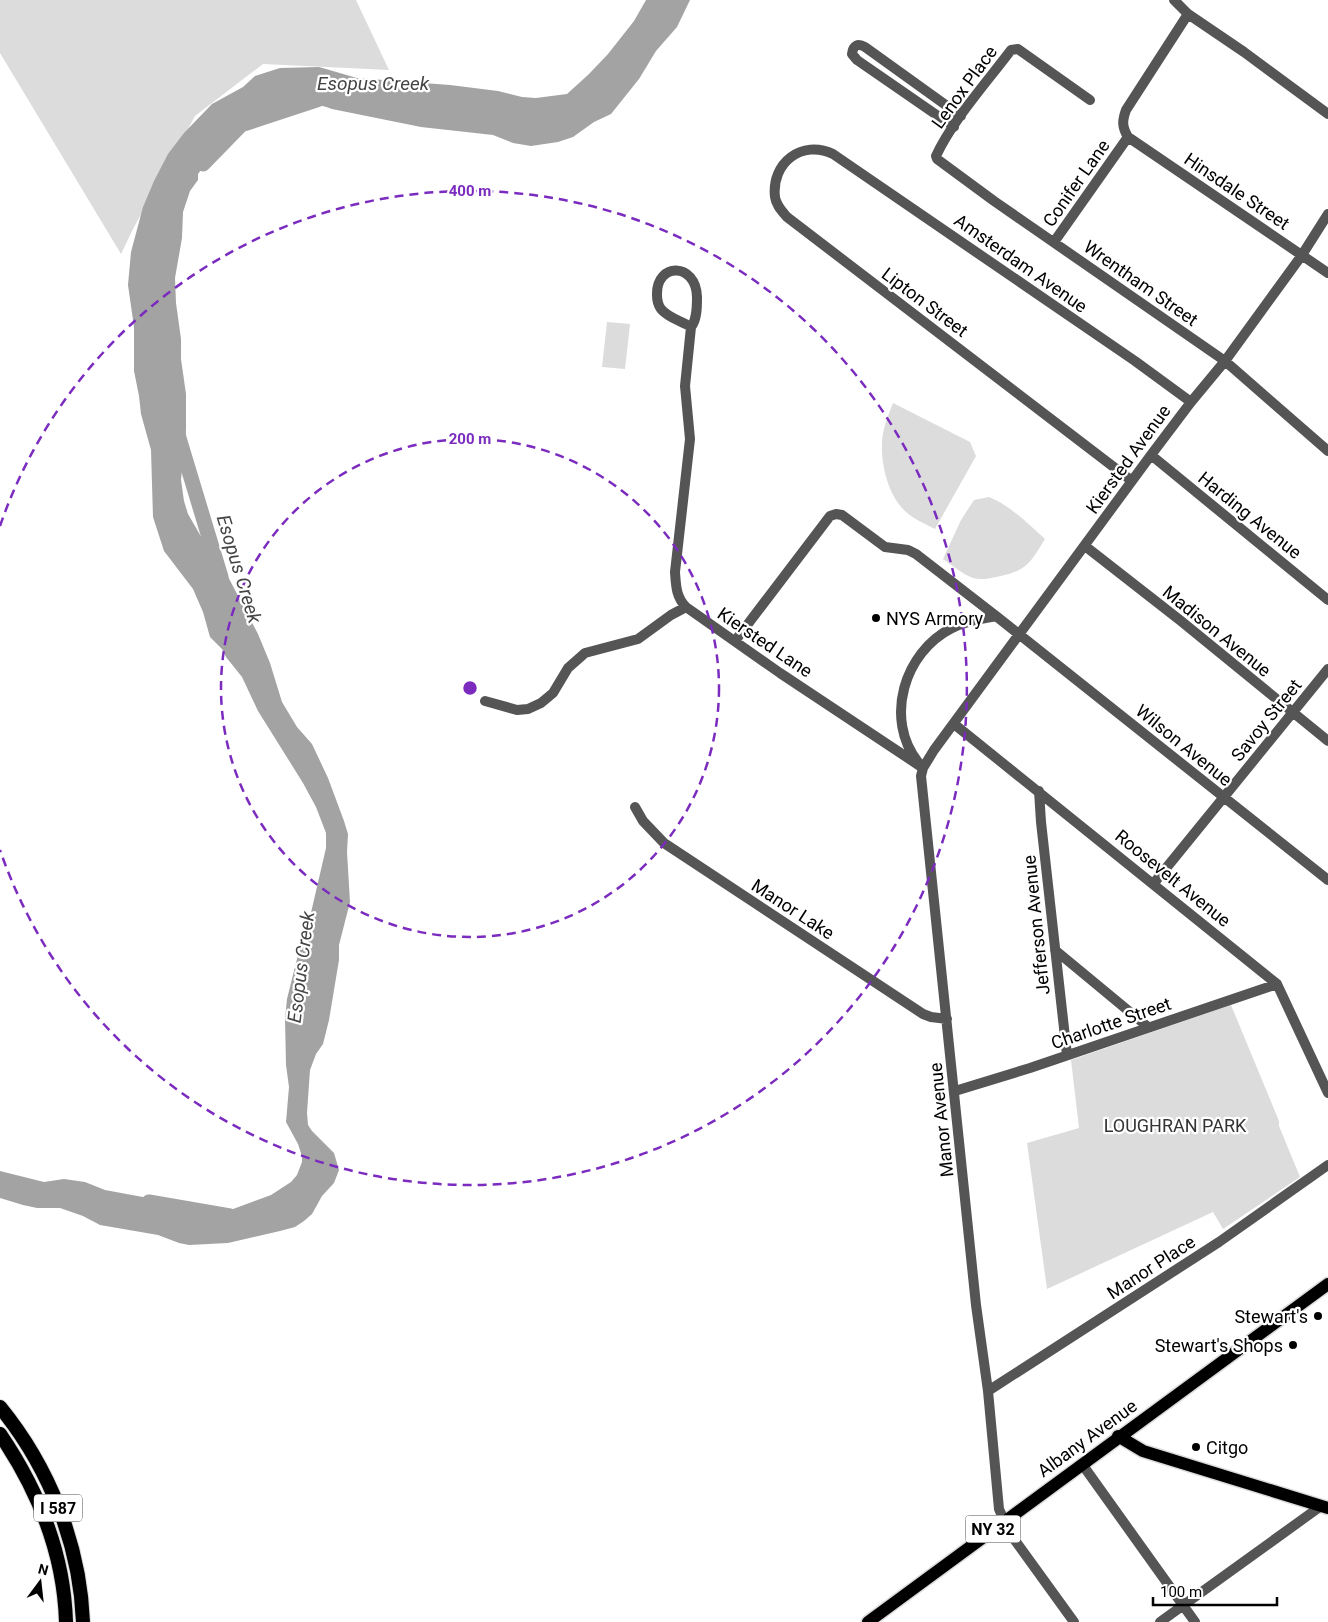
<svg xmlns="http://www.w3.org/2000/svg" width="1328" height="1622" font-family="Roboto,sans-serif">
<rect width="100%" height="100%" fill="#fff"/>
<path fill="#dcdcdc" d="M 0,0 L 356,0 L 389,70 L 263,64 L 195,116 L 133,229 L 121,254 L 0,53 Z
M 607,322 L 630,324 L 625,369 L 602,367 Z
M 893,403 L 970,442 L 976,456 L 935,529 C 923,523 911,518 902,508 C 886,490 879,457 883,433 C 885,423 889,413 893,403 Z
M 989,497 C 1011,506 1027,523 1045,539 C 1029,565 1026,571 996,577 C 988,579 980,580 973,578 C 962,574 952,565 943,559 L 961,520 L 974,500 Z
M 1231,1005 L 1279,1121 L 1279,1126 L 1300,1177 L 1223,1229 L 1213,1212 L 1047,1289 L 1027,1143 L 1079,1128 L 1071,1060 Z"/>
<path fill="#a3a3a3" d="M 646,0 L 690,0 L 677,27 L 656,51 L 639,79 L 611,114 L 594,122 L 573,137 L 558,142 L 531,146 L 513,143 L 493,135 L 421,127 L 332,109 C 307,99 289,112 265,119 C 258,122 246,123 239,126 C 222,136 211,159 198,174 L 198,180 L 190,191 L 183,212 L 182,238 L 175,278 L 176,303 L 181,339 L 181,359 L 186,394 L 186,429 L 181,480 L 184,501 L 188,514 L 210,552 L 224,569 L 258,634 L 270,663 L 282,702 L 297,727 L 312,744 L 328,778 L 344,821 L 348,834 L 347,852 L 350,902 L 339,945 L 339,960 L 329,1020 L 323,1044 L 316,1054 L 310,1070 L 307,1113 L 308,1125 L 312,1131 L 334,1153 L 339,1170 L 334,1183 L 322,1196 L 312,1214 L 304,1221 L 295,1227 L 280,1231 L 228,1243 L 189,1245 L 179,1243 L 158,1235 L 100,1225 L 83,1216 L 60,1208 L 37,1208 L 23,1205 L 0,1198 L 0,1171 L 44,1182 L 64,1179 L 85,1182 L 105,1190 L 159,1200 L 181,1211 L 204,1215 L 225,1212 L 271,1195 L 291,1182 L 297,1175 L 302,1162 L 302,1156 L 298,1144 L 286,1122 L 289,1087 L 286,1065 L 285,1019 L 287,999 L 297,959 L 305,930 L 310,917 L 326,848 L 326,833 L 316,807 L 303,783 L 258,711 L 242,677 L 226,657 L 222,649 L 210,637 L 203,612 L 193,589 L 164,551 L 153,517 L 151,450 L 141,414 L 139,396 L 134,371 L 134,327 L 128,285 L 131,252 L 143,207 L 154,181 L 168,154 L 184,133 L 212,104 L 243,87 L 255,76 L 280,68 L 319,67 L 357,78 L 450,85 L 498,91 L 522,97 L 536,98 L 567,94 L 589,74 L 608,54 L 634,21 Z"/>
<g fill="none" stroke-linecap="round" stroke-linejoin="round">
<path stroke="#a3a3a3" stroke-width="15" d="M 203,164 L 241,125 L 317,100
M 178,432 L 179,438 L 221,577
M 149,1202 L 230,1216"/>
<g stroke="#dbdbdb" stroke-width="15">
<path id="primary" d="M 1118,1436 L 1143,1451 L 1328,1508
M 868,1622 L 1328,1284"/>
</g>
<g stroke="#dbdbdb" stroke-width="16">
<path id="trunk" d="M 0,1407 C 49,1467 80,1544 83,1622
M 0,1434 C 38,1490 64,1554 66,1622"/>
</g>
<path stroke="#555" stroke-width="10" d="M 1174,0 L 1188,14 L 1244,52 L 1328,114
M 1188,14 L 1126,110 C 1122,121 1122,127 1128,137 L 1328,273
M 1090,100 L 1018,49 L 1011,50 C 987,82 952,121 936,156 L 937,159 L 994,201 L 1225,361 L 1328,451
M 954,127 L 857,60 L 852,54 C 853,45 858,43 865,47 L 961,116
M 1054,242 L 1128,137
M 691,327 C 697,320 697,307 697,297 C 696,262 656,262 657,295 C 657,300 658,305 661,309 C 668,318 682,321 691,327 L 685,386 L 690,439 L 675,572 C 676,586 676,597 686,607 L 780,673 L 923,768
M 1151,455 L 1328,600
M 1132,481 L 787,217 C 782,211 776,205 775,197 C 771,163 802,139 833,154 L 1135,361 L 1191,402
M 1085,546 L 1181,621 L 1328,741
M 735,641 L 830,516 L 836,514 L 842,515 L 885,547 L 908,550 L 916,554 L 996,616
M 485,701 L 517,710 L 528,709 L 541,703 L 553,693 L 568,668 L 585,653 L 638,639 L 671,615 L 686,607
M 954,724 L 1277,984 L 1328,1093
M 918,762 C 884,719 904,652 952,628 C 965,621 981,619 996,616 L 1328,880
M 1039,791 L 1041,822 L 1067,1055
M 635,807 L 643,821 L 664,843 L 923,1014 L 931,1017 L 947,1019
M 1154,883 L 1328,669
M 1055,950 L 1148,1027
M 955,1091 L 1030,1068 L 1277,984
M 988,1391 L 1219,1242 L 1328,1165
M 1082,1464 L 1195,1622
M 1074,1622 L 1009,1532 L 999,1509 L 988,1391 L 976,1305 L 921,776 L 923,768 L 934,750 L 1151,455 L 1191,402 L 1225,361 L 1302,255 L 1328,214
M 1160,1622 L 1321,1506"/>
<use href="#primary" stroke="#000" stroke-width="12"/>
<use href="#trunk" stroke="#000" stroke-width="14"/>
</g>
<g fill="none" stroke="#7b2cbf" stroke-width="2.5" stroke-dasharray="9 6">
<circle cx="470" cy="688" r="249"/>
<path d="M0 526A497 497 0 1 1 0 850"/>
</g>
<g fill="#000" stroke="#fff" stroke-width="2">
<circle cx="876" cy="618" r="5"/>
<circle cx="1318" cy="1316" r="5"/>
<circle cx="1293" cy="1345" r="5"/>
<circle cx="1196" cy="1447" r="5"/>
</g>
<g text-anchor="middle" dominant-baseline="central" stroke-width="4.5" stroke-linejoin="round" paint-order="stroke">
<g fill="#fff" stroke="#4c4c4c" stroke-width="1">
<rect x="34" y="1494.5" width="48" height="27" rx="4"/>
<rect x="965.5" y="1515.5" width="55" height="27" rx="4"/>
</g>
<g font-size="16" font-weight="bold" fill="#000">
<text x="58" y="1508">I 587</text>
<text x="993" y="1529">NY 32</text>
</g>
<g font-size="18" fill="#000" stroke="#fff">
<text transform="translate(964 87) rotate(-54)">Lenox Place</text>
<text transform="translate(1076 183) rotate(-55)">Conifer Lane</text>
<text transform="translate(1237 191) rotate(34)">Hinsdale Street</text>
<text transform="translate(1021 263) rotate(35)">Amsterdam Avenue</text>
<text transform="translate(1141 283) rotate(35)">Wrentham Street</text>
<text transform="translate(925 302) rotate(37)">Lipton Street</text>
<text transform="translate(1128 459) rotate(-54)">Kiersted Avenue</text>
<text transform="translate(1250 515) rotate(39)">Harding Avenue</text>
<text transform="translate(1217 631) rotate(39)">Madison Avenue</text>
<text transform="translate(765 642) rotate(34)">Kiersted Lane</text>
<text transform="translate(1266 720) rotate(-51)">Savoy Street</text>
<text transform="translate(1184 745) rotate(39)">Wilson Avenue</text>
<text transform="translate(1173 878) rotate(39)">Roosevelt Avenue</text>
<text transform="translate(793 909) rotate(33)">Manor Lake</text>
<text transform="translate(1036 925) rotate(-96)">Jefferson Avenue</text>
<text transform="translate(1111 1023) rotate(-19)">Charlotte Street</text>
<text transform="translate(941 1120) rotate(-96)">Manor Avenue</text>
<text transform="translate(1151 1267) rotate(-33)">Manor Place</text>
<text transform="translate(1087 1438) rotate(-36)">Albany Avenue</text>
</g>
<g font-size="18" fill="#000" stroke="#fff" text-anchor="start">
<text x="886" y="618">NYS Armory</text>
<text x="1308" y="1316" text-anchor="end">Stewart's</text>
<text x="1283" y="1345" text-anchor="end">Stewart's Shops</text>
<text x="1206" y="1447">Citgo</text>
</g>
<g font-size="18" fill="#333" stroke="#fff">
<text x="1175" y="1125">LOUGHRAN PARK</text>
</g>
<g font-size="19" font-style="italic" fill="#444" stroke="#fff">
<text x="373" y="83">Esopus Creek</text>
<text transform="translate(239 569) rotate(73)">Esopus Creek</text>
<text transform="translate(301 967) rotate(-83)">Esopus Creek</text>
</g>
</g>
<circle cx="470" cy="688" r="8" fill="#7b2cbf" stroke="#fff" stroke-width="2.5"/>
<g font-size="15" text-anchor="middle" font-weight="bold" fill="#7b2cbf" stroke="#fff" stroke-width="4.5" stroke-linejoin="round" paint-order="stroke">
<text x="470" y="196">400 m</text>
<text x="470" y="444">200 m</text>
</g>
<g transform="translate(40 1582) rotate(15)" stroke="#ffffff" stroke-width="4" paint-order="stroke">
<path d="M0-4L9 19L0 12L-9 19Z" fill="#000000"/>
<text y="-8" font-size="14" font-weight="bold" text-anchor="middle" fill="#000000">N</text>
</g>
<path d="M1153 1597v8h124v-8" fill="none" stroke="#000000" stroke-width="2.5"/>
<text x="1160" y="1597" font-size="15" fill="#000000" stroke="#ffffff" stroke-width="4" paint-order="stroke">100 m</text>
</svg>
